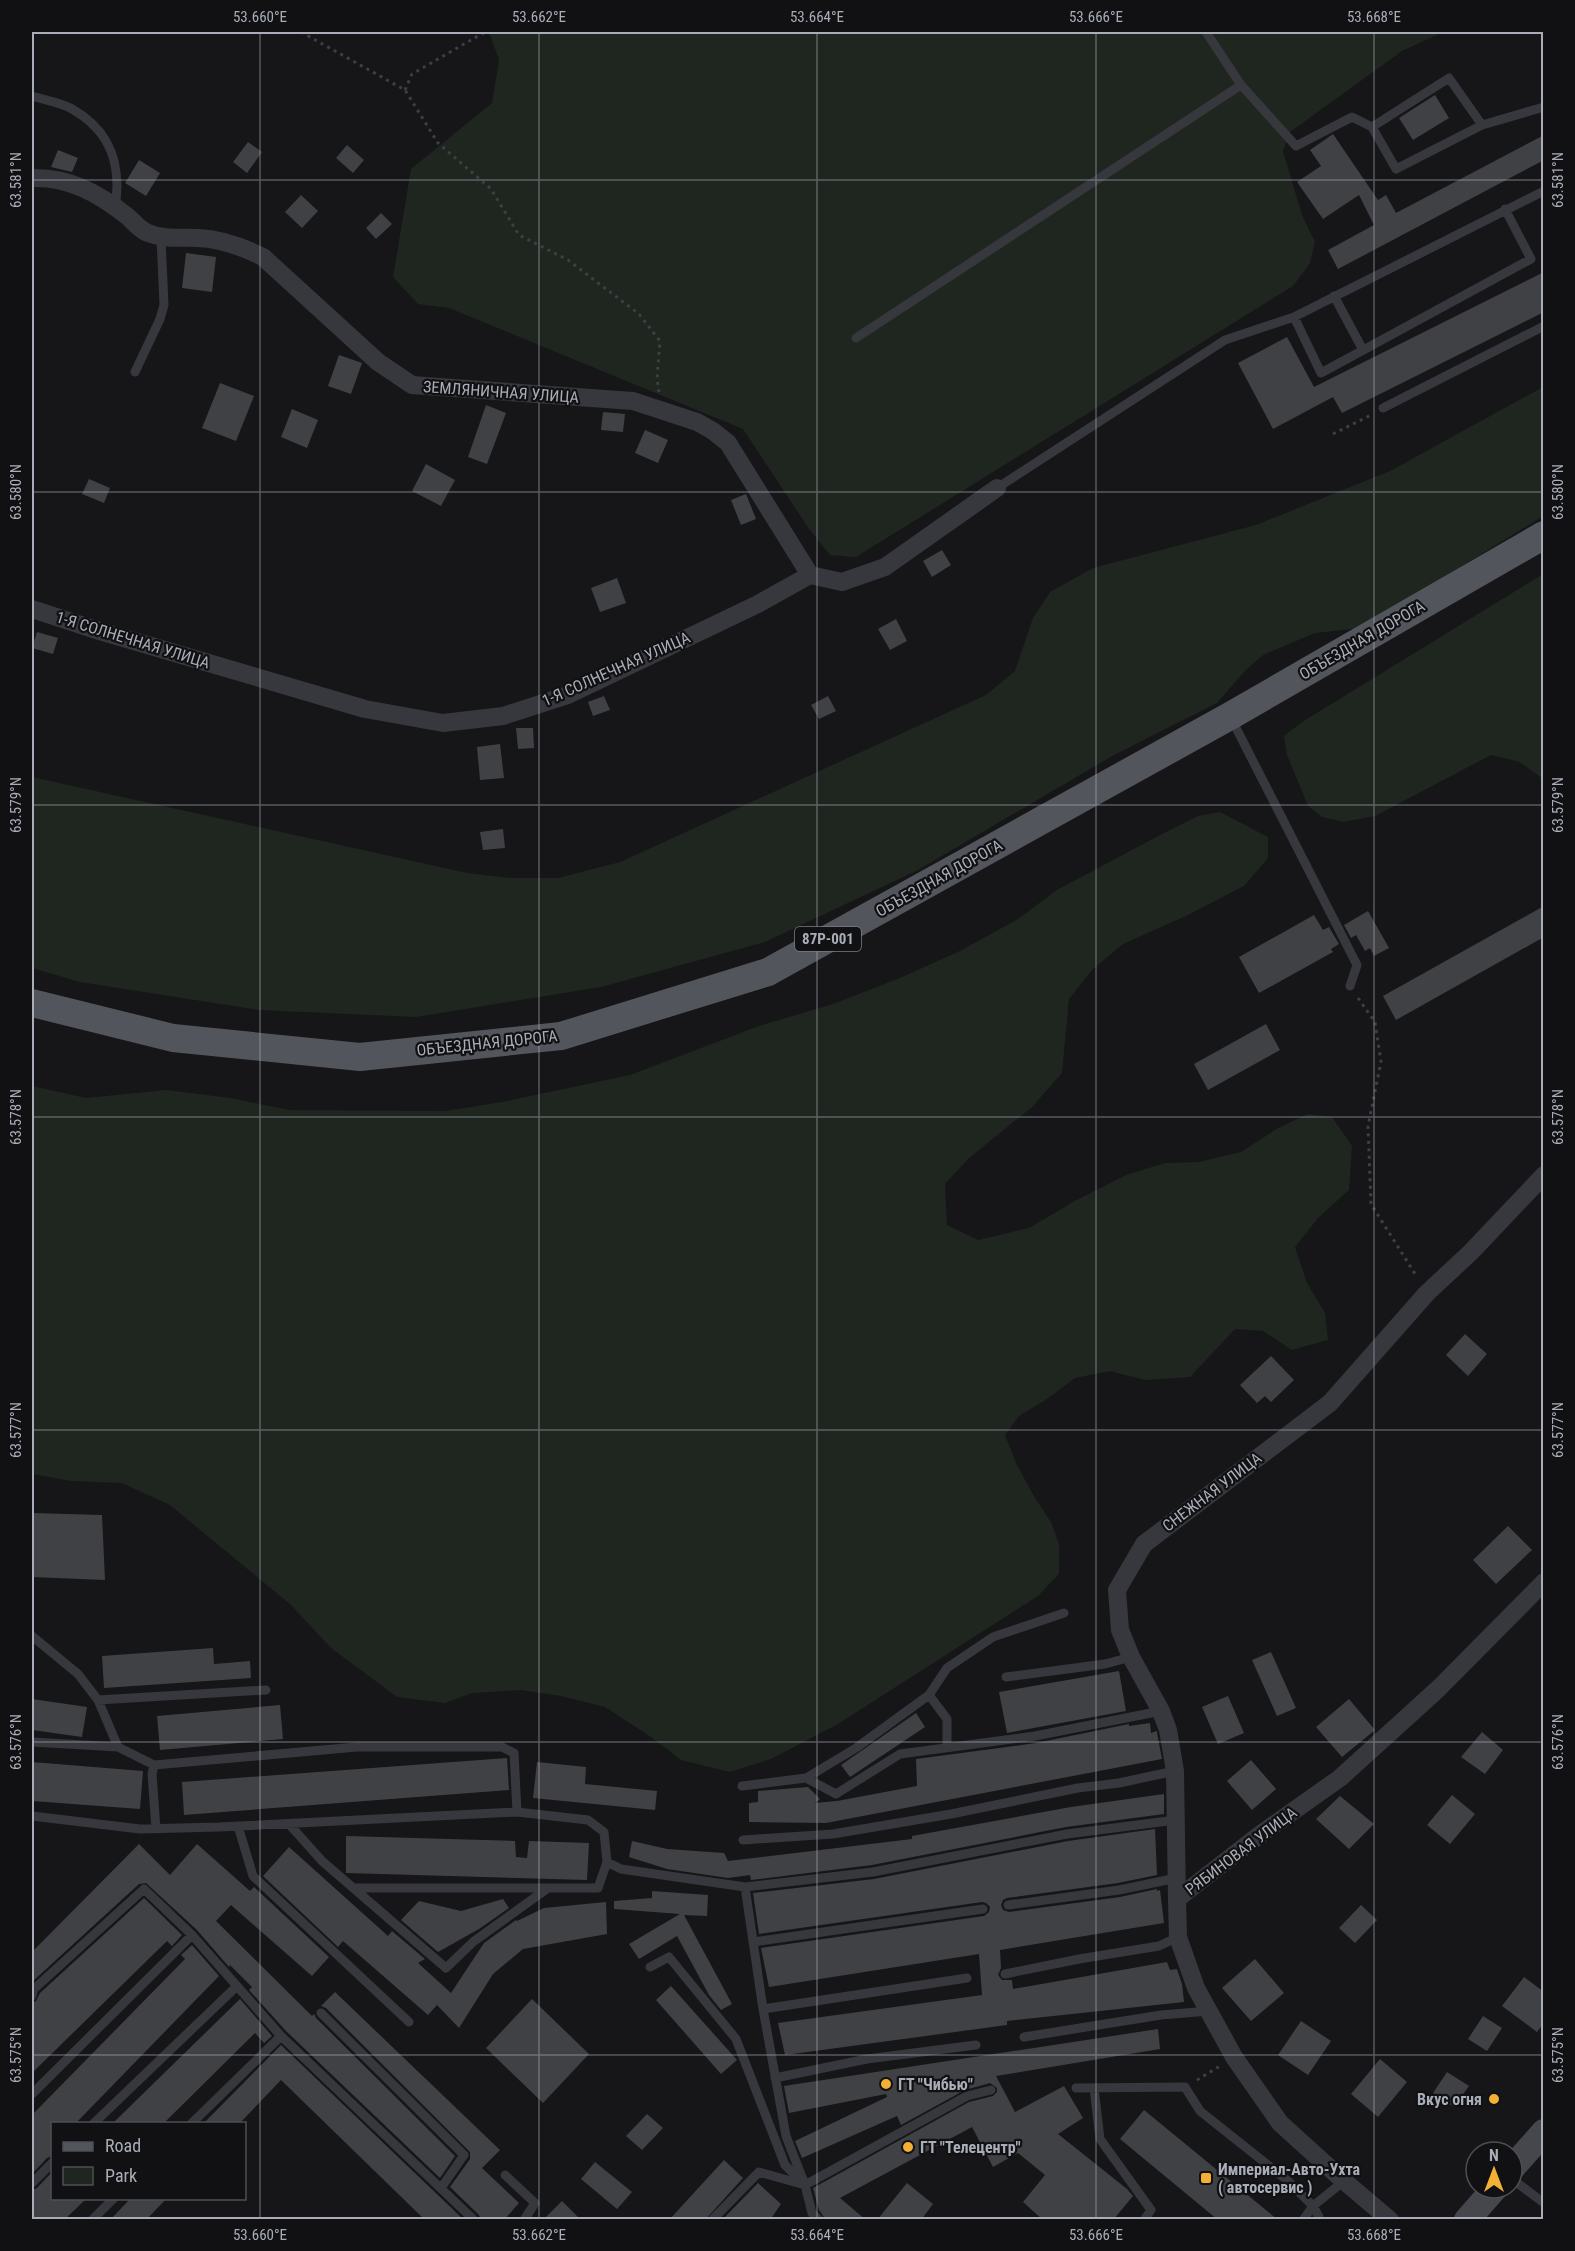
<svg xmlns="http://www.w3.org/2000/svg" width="1575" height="2251" font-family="'Roboto Condensed',sans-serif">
<rect width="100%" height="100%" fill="#161618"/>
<path fill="#1e261f" d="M 489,32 L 1452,32 L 1441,33 L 1402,51 L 1290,132 L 1283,151 L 1302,215 L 1315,242 L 1310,263 L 1293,286 L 856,557 L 830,555 L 809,529 L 743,429 L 449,308 L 418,304 L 393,277 L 411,169 L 492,103 L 499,60 Z
M 1543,387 L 1543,516 L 1361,628 L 1315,633 L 1263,655 L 1244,672 L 1217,703 L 1114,755 L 918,870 L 765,942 L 601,987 L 416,1017 L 259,1010 L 80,982 L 32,968 L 32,777 L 467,873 L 511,878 L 558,878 L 620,862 L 986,695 L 1015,671 L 1033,618 L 1050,592 L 1093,568 L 1256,525 L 1390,471 Z
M 1543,574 L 1543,779 L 1520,762 L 1491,755 L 1375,816 L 1343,822 L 1322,817 L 1308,806 L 1287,755 L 1284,736 L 1302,722 Z
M 1220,812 L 1268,837 L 1268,858 L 1244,886 L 1186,916 L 1123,944 L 1092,970 L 1069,999 L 1062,1073 L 1032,1107 L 969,1158 L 945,1184 L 947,1225 L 978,1240 L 1029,1228 L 1075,1201 L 1126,1175 L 1165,1163 L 1199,1162 L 1241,1152 L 1278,1128 L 1308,1114 L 1332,1117 L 1352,1146 L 1349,1190 L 1319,1217 L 1295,1247 L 1307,1283 L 1325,1313 L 1328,1340 L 1292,1350 L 1263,1331 L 1235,1329 L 1190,1377 L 1145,1380 L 1110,1371 L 1075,1378 L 1047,1399 L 1019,1416 L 1005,1435 L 1017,1465 L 1035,1498 L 1051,1522 L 1059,1544 L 1059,1574 L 1038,1596 L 838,1724 L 771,1759 L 730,1772 L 681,1760 L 651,1737 L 605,1707 L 561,1696 L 521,1690 L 472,1693 L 445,1703 L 397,1697 L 331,1648 L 291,1605 L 170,1505 L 122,1483 L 71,1481 L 32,1474 L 32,1086 L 86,1098 L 166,1090 L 231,1098 L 289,1110 L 445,1111 L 502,1102 L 630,1075 L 759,1026 L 833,1004 L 900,978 L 962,950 L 1018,919 L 1057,890 L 1160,835 L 1198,816 Z"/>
<path fill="#404145" d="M 1435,95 L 1449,118 L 1413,140 L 1399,118 Z
M 1333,134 L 1378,200 L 1386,195 L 1396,213 L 1544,135 L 1544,160 L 1338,269 L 1328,250 L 1374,225 L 1359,195 L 1323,219 L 1297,182 L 1321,166 L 1310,150 Z
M 248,142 L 262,152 L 247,173 L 233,162 Z
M 347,145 L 364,160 L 353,173 L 336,158 Z
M 58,150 L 78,158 L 72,172 L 51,167 Z
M 139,160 L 160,173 L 146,196 L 125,183 Z
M 301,195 L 318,211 L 302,228 L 285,212 Z
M 381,213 L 392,224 L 376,239 L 366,228 Z
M 186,253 L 216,257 L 212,292 L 182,288 Z
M 1544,272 L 1544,312 L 1342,413 L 1333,397 L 1273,429 L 1238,363 L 1287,337 L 1314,387 Z
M 339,355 L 362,363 L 351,394 L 328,386 Z
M 220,383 L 254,396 L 236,441 L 202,428 Z
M 486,405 L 506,413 L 487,464 L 468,457 Z
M 292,409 L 318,420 L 307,448 L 281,437 Z
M 603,412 L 625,414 L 623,432 L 601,430 Z
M 645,430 L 668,440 L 658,463 L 635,453 Z
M 426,464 L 455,480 L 441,506 L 412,491 Z
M 89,479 L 110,488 L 104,503 L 82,494 Z
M 746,494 L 756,519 L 741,525 L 731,500 Z
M 942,550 L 951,565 L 932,577 L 923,561 Z
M 617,578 L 626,603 L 600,612 L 591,588 Z
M 896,619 L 907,641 L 890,650 L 878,629 Z
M 37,632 L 58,638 L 53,654 L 32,648 Z
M 604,696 L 610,710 L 593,716 L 588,702 Z
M 828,696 L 836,711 L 819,719 L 811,705 Z
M 516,728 L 533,728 L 534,748 L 518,749 Z
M 500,744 L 504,778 L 480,780 L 477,747 Z
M 503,829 L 505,848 L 483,850 L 480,832 Z
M 1544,906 L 1544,937 L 1396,1020 L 1383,996 Z
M 1368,911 L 1389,948 L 1374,956 L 1370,948 L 1365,951 L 1356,935 L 1351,938 L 1344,925 Z
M 1314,915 L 1323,930 L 1329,927 L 1339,944 L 1331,949 L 1333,952 L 1259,993 L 1239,957 Z
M 1266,1024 L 1280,1050 L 1208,1090 L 1194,1064 Z
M 1465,1334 L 1487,1354 L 1468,1376 L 1446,1355 Z
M 1271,1356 L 1294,1380 L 1271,1402 L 1265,1396 L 1257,1403 L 1240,1385 Z
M 32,1513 L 102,1515 L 105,1580 L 32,1577 Z
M 1508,1526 L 1532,1550 L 1496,1584 L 1473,1560 Z
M 213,1648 L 214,1664 L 250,1661 L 251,1678 L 104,1688 L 102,1656 Z
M 1271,1652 L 1296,1708 L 1277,1716 L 1252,1660 Z
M 1119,1671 L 1126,1711 L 1007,1733 L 999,1692 Z
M 1228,1696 L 1244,1733 L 1218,1744 L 1202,1707 Z
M 32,1699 L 87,1707 L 82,1737 L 32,1730 Z
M 1349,1699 L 1375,1730 L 1342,1757 L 1316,1727 Z
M 280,1705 L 283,1739 L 160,1750 L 157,1716 Z
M 916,1713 L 925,1727 L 850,1777 L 841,1765 Z
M 1150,1723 L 1151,1733 L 1157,1731 L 1157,1733 L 1162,1759 L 826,1823 L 749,1822 L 749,1803 L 758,1802 L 758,1791 L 808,1787 L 820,1799 L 815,1803 L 837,1801 L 917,1786 L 916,1759 L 1036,1743 L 1129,1724 L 1129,1726 Z
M 1482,1732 L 1503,1750 L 1485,1774 L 1461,1757 Z
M 507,1758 L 509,1790 L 184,1815 L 182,1782 Z
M 1251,1760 L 1276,1789 L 1252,1810 L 1227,1781 Z
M 32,1762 L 143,1771 L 140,1809 L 32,1801 Z
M 537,1762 L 586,1767 L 585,1784 L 657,1791 L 655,1810 L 533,1798 Z
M 1164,1794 L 1164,1814 L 1066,1827 L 872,1865 L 751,1880 L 750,1875 L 728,1878 L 667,1869 L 629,1857 L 632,1841 L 667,1849 L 724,1853 L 728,1861 L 912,1839 L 912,1836 L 1071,1807 Z
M 1452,1795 L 1475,1814 L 1450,1844 L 1427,1825 Z
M 1340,1796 L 1374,1824 L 1349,1849 L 1316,1819 Z
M 1155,1829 L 1157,1875 L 1118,1883 L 1007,1898 L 1003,1900 L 1001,1905 L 1003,1910 L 1009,1912 L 1120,1897 L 1157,1889 L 1157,1891 L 1160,1890 L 1164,1923 L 1000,1950 L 1001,1968 L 998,1975 L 1002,1980 L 1012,1980 L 1013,1989 L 1167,1962 L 1170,1970 L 1177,1969 L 1182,1984 L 1184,2002 L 1007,2021 L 1007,2025 L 785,2055 L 778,2023 L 982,1995 L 979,1954 L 769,1987 L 761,1948 L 984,1916 L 989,1912 L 990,1907 L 986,1903 L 982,1902 L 759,1934 L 753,1893 L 874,1879 L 1068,1841 Z
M 346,1836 L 515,1841 L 516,1857 L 527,1858 L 529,1841 L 589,1843 L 587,1880 L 346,1873 Z
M 139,1844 L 170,1875 L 197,1844 L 250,1891 L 254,1887 L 329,1957 L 312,1976 L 231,1905 L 216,1921 L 312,2016 L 314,2014 L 316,2018 L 455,2156 L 440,2178 L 286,2031 L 249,1990 L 252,1987 L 230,1965 L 229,1967 L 197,1930 L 146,1883 L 139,1884 L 32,1982 L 32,1952 Z
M 289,1847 L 388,1936 L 392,1931 L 425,1959 L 418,1963 L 451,1993 L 484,1943 L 516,1920 L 517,1921 L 544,1908 L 606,1902 L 607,1934 L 523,1949 L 493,1974 L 459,2028 L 437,2005 L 428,2015 L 343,1941 L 338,1947 L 263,1876 Z
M 652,1891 L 708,1895 L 707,1916 L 684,1915 L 732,2004 L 721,2010 L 709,1995 L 677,1936 L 639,1959 L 629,1944 L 680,1914 L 614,1909 L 614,1901 L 652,1898 Z
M 144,1898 L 182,1935 L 172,1946 L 167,1941 L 32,2073 L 32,2003 L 36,2001 L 40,1993 Z
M 503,1899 L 509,1908 L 479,1929 L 438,1952 L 401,1920 L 419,1901 L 461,1911 Z
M 1361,1905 L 1377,1920 L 1355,1943 L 1339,1928 Z
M 192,1945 L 219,1976 L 75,2124 L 52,2124 L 52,2156 L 47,2158 L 32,2174 L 32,2115 L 185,1959 L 181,1955 Z
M 1255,1959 L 1284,1993 L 1251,2021 L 1222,1988 Z
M 1524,1977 L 1544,1992 L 1544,2023 L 1537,2032 L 1502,2006 Z
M 671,1986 L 737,2060 L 721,2074 L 656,2000 Z
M 335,1992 L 500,2150 L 482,2168 L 519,2203 L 504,2220 L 481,2220 L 479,2215 L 450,2187 L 470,2159 L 470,2152 L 326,2008 L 321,2006 Z
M 240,1999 L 272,2036 L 264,2043 L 255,2033 L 163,2124 L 112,2124 Z
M 532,1999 L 589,2054 L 543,2103 L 486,2048 Z
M 1483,2016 L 1502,2028 L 1487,2051 L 1468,2039 Z
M 1301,2021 L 1331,2041 L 1308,2075 L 1278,2055 Z
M 1158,2029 L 1160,2049 L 996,2076 L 1015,2112 L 1064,2086 L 1083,2118 L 1058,2134 L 1127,2189 L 1133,2196 L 1113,2220 L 1043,2220 L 1023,2202 L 1045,2175 L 1018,2153 L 993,2167 L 972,2127 L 840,2198 L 866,2220 L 826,2220 L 819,2210 L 813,2188 L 969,2102 L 993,2096 L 997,2092 L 997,2088 L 990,2083 L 965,2090 L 901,2125 L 897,2116 L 802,2158 L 795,2141 L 887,2097 L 886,2094 L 789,2113 L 784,2086 Z
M 281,2045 L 464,2220 L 425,2220 L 281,2080 L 239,2124 L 203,2124 Z
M 1380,2059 L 1407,2082 L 1378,2117 L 1351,2094 Z
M 1447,2072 L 1469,2086 L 1454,2107 L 1433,2093 Z
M 1144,2110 L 1278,2220 L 1218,2220 L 1120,2139 Z
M 647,2114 L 663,2128 L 642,2150 L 626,2136 Z
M 724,2160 L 743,2178 L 705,2220 L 669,2220 Z
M 595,2162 L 632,2192 L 617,2209 L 581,2179 Z
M 52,2172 L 52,2199 L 86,2199 L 64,2220 L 32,2220 L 32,2190 L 37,2188 Z
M 758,2183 L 781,2204 L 770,2220 L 722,2220 Z
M 907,2183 L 933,2204 L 921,2220 L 877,2220 Z
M 130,2199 L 166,2199 L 146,2220 L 110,2220 Z
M 562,2201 L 581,2220 L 543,2220 Z"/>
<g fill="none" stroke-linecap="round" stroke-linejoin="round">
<path stroke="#3d3f44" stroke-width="3" stroke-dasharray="3 4.5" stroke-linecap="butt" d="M 301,32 L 405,90 L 438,143 L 491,189 L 519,235 L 568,260 L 639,314 L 660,341 L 657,378 L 659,392
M 405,90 L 412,74 L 485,32
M 1333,434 L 1371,415
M 1358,998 L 1375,1022 L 1381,1062 L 1368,1126 L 1371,1204 L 1417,1277
M 1197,2080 L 1220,2066"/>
<path stroke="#37383d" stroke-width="9" d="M 1206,32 L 1241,85 L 1296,146 L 1352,117 L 1372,127 L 1396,169 L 1482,125 L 1544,107
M 32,96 C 44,100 60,102 72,109 C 111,131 122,165 115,208
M 1372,127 L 1449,78 L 1482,125
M 1334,296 L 1363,350
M 1294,317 L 1321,373 L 1531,259 L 1505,209
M 856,338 L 1241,85
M 135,372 L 160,319 L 164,305 L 161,238
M 1383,408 L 1544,326
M 997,488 L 1225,340 L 1294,317 L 1544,191
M 1231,718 L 1357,965 L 1350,986
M 32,1636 L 78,1674 L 98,1700 L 118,1747
M 1006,1677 L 1105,1664 L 1131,1657
M 929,1695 L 947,1719 L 947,1747
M 98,1700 L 266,1690
M 32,1742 L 118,1747 L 154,1765 L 357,1747 L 502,1747 L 514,1753 L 517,1812
M 154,1765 L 152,1774 L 156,1829
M 806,1778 L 836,1794 L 900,1754 L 1035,1736 L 1161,1711
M 742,1786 L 806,1778 L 856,1748 L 929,1695 L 947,1668 L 993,1637 L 1064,1613
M 32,1816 L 140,1829 L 219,1827 L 517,1812 L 588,1820 L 604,1832 L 607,1862 L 598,1888 L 353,1888
M 289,1824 L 322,1861 L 446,1968 L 473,1942 L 548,1888
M 238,1826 L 253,1876 L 409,2022
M 743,1840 L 833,1834 L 951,1814 L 1078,1788 L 1119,1783 L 1175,1771
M 607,1862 L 621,1869 L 745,1887 L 873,1872 L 1067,1834 L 1176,1820
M 745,1887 L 763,2009 L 786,2136 L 805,2185 L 812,2213 L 819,2220
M 1008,1905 L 1119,1890 L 1177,1878
M 753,1942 L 983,1909
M 650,1967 L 669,1957 L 736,2039 L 785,2165 L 801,2181
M 1005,1974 L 1079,1959 L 1159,1946 L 1178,1937
M 32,1996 L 34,1989 L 144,1889 L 192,1935 L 281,2036 L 474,2220
M 763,2009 L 967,1978
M 321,2013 L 464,2155 L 441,2188
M 1024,2037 L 1161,2015 L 1209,2011
M 775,2078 L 867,2059 L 976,2045
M 1076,2088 L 1185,2087 L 1200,2111 L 1288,2181 L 1313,2206 L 1319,2217
M 1094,2088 L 1100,2139 L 1151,2210 L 1144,2220
M 32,2094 L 192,1935
M 93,2124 L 237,1986
M 191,2124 L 281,2036
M 505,2175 L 535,2203 L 524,2220
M 1512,2179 L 1544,2203
M 32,2183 L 52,2163
M 92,2220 L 114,2198
M 712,2220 L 759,2172 L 805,2185 L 967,2096 L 991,2090
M 1303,2220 L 1313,2206 L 1344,2181"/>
<path stroke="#37383d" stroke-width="18" d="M 32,178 C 69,177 98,193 127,216 C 134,222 140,230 148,233 C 165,240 181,237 198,238 C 221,239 243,247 263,257 L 378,362 L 412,385 L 633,401 L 697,422 L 713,431 L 728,443 L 810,575
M 32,609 L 93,629 L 365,709 L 443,723 L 503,716 L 568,695 L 758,604 L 810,575 L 842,582 L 885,567 L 997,488
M 1177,1899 L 1175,1771 L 1168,1730 L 1161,1711 L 1131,1657 L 1120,1630 L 1117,1590 L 1144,1544 L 1330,1403 L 1427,1293 L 1471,1252 L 1544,1175
M 1390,2220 L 1344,2181 L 1280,2123 L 1234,2057 L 1196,1988 L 1178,1937 L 1177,1899 L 1258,1836 L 1340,1778 L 1438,1689 L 1544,1582"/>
<path stroke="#45474d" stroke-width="26" d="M 1512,2168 L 1544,2132
M 1467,2220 L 1495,2188"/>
<path stroke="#53555c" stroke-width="28" d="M 32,1003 L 173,1038 L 360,1057 L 561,1036 L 768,972 L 1230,716 L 1544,535"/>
</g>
<path fill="none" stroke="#a8adb8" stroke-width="1.5" stroke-opacity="0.45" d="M 260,32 L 260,2220M 539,32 L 539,2220M 817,32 L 817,2220M 1096,32 L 1096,2220M 1374,32 L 1374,2220M 32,180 L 1544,180M 32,492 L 1544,492M 32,805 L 1544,805M 32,1117 L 1544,1117M 32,1430 L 1544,1430M 32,1742 L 1544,1742M 32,2055 L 1544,2055"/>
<g fill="#f2b134" stroke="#111113" stroke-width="2">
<circle cx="886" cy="2084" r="6"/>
<circle cx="1494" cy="2099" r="6"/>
<circle cx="908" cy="2147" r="6"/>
<rect x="1200" y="2172" width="12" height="12" rx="3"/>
</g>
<g text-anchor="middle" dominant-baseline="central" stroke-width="4.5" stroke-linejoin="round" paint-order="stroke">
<rect fill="#111113" stroke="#7b7e86" stroke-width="1.5" x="795" y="927" width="66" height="24" rx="4.5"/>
<g font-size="15" font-weight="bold" fill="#a8adb8">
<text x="828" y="939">87Р-001</text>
</g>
<g font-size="16" fill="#a8adb8" stroke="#111113">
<text transform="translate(501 392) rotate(4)">ЗЕМЛЯНИЧНАЯ УЛИЦА</text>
<text transform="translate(133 640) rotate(17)">1-Я СОЛНЕЧНАЯ УЛИЦА</text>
<text transform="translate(1362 640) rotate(-30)">ОБЪЕЗДНАЯ ДОРОГА</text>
<text transform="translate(616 669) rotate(-24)">1-Я СОЛНЕЧНАЯ УЛИЦА</text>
<text transform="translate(939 878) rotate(-29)">ОБЪЕЗДНАЯ ДОРОГА</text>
<text transform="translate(487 1043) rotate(-6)">ОБЪЕЗДНАЯ ДОРОГА</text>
<text transform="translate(1212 1492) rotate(-37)">СНЕЖНАЯ УЛИЦА</text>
<text transform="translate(1241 1851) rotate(-37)">РЯБИНОВАЯ УЛИЦА</text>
</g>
<g font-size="16" font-weight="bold" fill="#a8adb8" stroke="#111113" text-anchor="start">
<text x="898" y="2084">ГТ "Чибью"</text>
<text x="1482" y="2099" text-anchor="end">Вкус огня</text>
<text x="920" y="2147">ГТ "Телецентр"</text>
<text x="1218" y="2169">Империал-Авто-Ухта<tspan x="1218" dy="18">( автосервис )</tspan></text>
</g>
</g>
<rect width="1575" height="2251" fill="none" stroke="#111113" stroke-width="66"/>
<rect x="51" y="2122" width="195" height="78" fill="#111113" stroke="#4d4f55" stroke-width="1.5"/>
<rect x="63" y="2142" width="30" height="9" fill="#53555c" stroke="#4d4f55" stroke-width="1.5"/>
<text x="105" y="2152" font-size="18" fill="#a8adb8">Road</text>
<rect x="63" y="2167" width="30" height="18" fill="#1e261f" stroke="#4d4f55" stroke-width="1.5"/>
<text x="105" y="2182" font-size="18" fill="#a8adb8">Park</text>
<g transform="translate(1494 2170)"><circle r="28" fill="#111113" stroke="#4d4f55" stroke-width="1.5"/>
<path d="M0-4.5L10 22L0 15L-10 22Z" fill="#f2b134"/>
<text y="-9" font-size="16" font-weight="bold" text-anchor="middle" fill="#a8adb8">N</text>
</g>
<rect x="33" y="33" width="1509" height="2185" fill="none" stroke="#a8adb8" stroke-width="2"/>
<g font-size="15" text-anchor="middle" fill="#a8adb8">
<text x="260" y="22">53.660°E</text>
<text x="539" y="22">53.662°E</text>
<text x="817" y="22">53.664°E</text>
<text x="1096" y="22">53.666°E</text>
<text x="1374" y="22">53.668°E</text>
<text transform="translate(16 180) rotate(-90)" y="5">63.581°N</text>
<text transform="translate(1558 180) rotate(-90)" y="5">63.581°N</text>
<text transform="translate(16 492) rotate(-90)" y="5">63.580°N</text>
<text transform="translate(1558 492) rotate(-90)" y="5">63.580°N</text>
<text transform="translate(16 805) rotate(-90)" y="5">63.579°N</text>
<text transform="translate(1558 805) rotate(-90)" y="5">63.579°N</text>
<text transform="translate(16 1117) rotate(-90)" y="5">63.578°N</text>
<text transform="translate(1558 1117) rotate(-90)" y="5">63.578°N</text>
<text transform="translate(16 1430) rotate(-90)" y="5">63.577°N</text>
<text transform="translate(1558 1430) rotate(-90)" y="5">63.577°N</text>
<text transform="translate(16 1742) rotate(-90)" y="5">63.576°N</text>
<text transform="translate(1558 1742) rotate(-90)" y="5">63.576°N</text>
<text transform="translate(16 2055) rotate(-90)" y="5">63.575°N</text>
<text transform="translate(1558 2055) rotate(-90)" y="5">63.575°N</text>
<text x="260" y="2240">53.660°E</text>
<text x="539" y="2240">53.662°E</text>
<text x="817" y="2240">53.664°E</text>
<text x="1096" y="2240">53.666°E</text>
<text x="1374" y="2240">53.668°E</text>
</g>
</svg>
